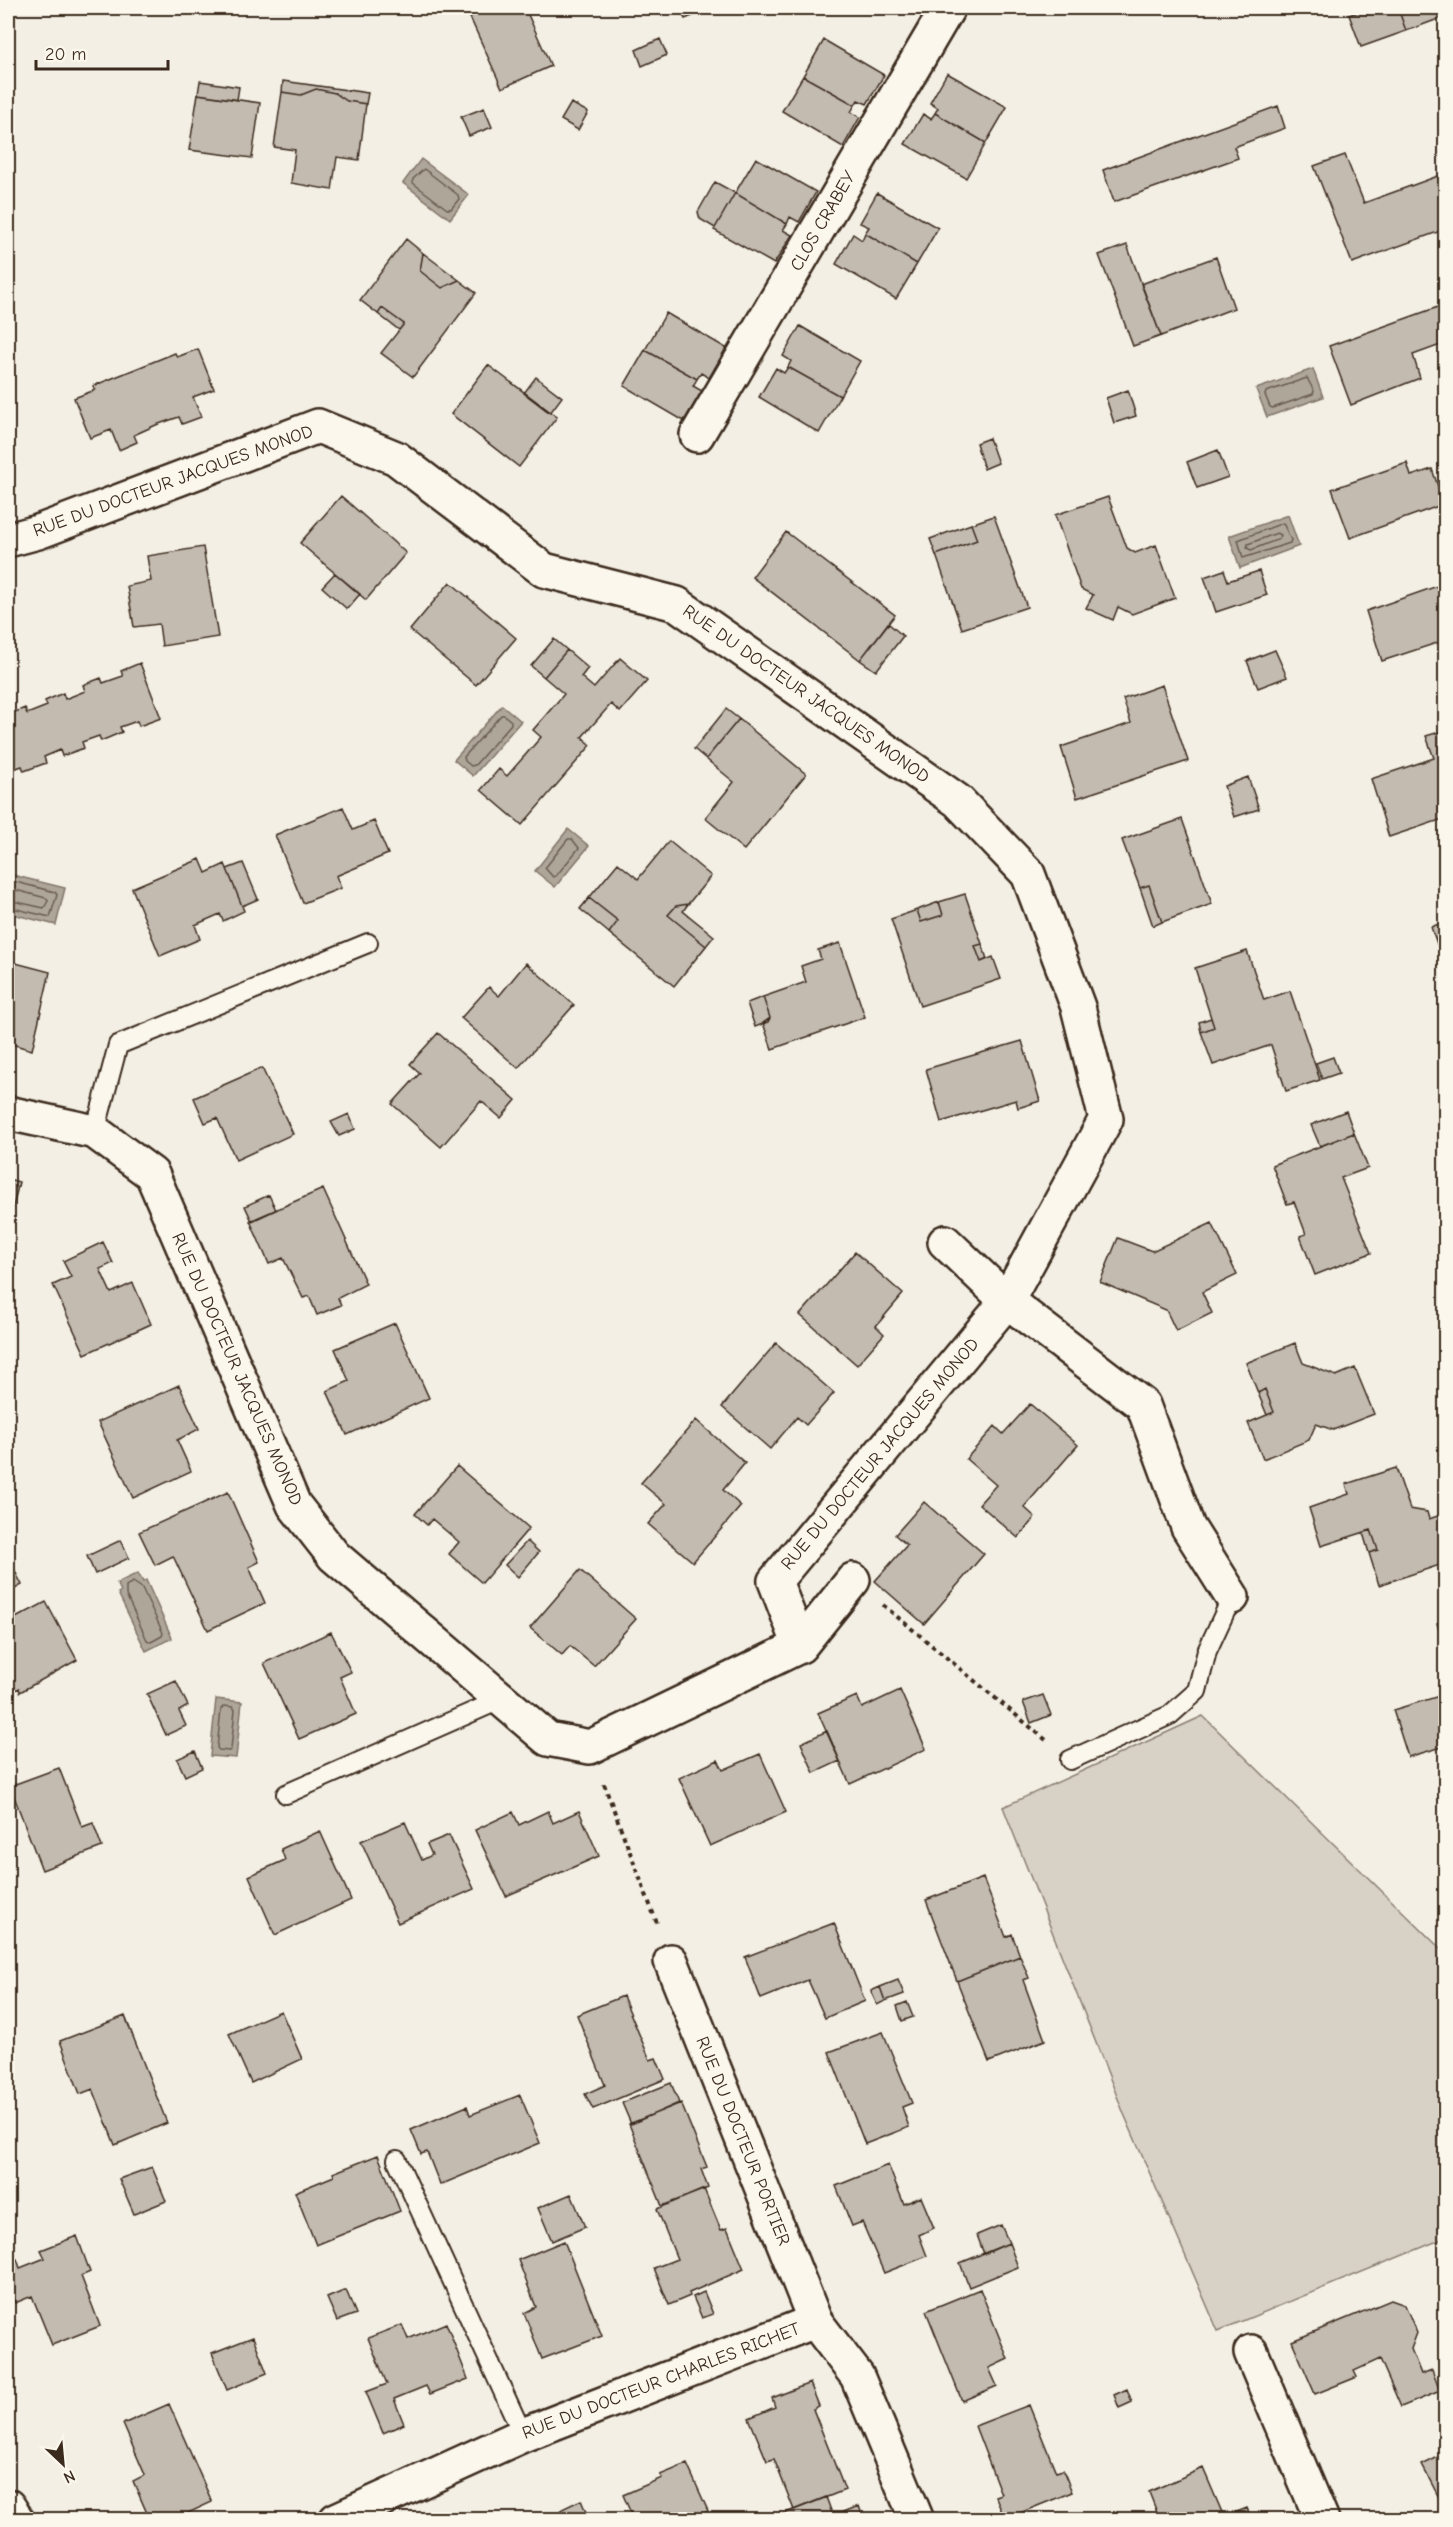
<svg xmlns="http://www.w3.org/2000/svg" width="1453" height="2527" font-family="'Comic Neue',sans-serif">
<rect width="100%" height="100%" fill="#f3efe4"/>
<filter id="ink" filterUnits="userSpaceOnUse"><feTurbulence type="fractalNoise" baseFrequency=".0167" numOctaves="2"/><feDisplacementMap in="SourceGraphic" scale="12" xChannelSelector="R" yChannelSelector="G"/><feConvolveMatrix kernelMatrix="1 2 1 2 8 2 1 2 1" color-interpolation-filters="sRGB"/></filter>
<g filter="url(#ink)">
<path fill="#d8d1c6" stroke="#8a7e72" stroke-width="1.5" d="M 1203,1716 L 1446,1954 L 1445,2238 L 1218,2331 L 1124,2114 L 1003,1807 Z"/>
<path fill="#afa69a" stroke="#817468" stroke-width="1.5" d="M 421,159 L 469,195 L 450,219 L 403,183 Z
M 1313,369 L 1323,397 L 1267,417 L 1256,389 Z
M 1288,515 L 1299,546 L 1240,568 L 1229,536 Z
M 502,705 L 521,721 L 473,776 L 454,760 Z
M 568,829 L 589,846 L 555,887 L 535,871 Z
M 8,874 L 65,888 L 56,925 L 8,913 Z
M 138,1573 L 143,1582 L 146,1580 L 172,1638 L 146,1651 L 118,1593 L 121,1591 L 117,1583 Z
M 216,1699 L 242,1702 L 236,1758 L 210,1756 Z"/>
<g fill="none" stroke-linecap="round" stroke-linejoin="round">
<path stroke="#695c50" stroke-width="1.5" d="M 424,169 L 458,195 L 459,199 L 451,209 L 447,209 L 413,183 L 413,179 Z
M 1307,378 L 1314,391 L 1313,394 L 1273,408 L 1270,407 L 1265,395 L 1266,392 Z
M 1283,523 L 1291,540 L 1290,543 L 1243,558 L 1238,540 Z
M 1277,533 L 1281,535 L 1279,539 L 1251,550 L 1247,548 L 1248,544 Z
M 501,715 L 504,715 L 511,721 L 511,724 L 475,765 L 471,766 L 465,761 L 464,757 Z
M 568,839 L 572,839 L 579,848 L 556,876 L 553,877 L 545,868 Z
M 8,880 L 55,892 L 57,895 L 50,917 L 8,907
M 8,888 L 46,898 L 48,901 L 44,908 L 8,900
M 133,1582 L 142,1588 L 163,1633 L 162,1636 L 151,1642 L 147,1640 L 126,1595 L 126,1586 Z
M 224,1706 L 233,1707 L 235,1710 L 231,1749 L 229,1751 L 219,1750 L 217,1748 L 221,1709 Z"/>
</g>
<path fill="#c3bbb0" stroke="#3b2a1e" stroke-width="1.5" d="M 456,8 L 525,8 L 551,66 L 502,88 L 468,13 L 461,16 Z
M 679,8 L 712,8 L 685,19 Z
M 1366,8 L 1398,8 L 1406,31 L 1361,47 L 1349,15 L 1366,9 Z
M 1398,8 L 1438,8 L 1441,18 L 1406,31 Z
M 1438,8 L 1446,8 L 1446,16 L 1441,18 Z
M 660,39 L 667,55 L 642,66 L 636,50 Z
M 824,40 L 884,75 L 867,104 L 858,100 L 855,105 L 803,76 Z
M 947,73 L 1007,107 L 986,143 L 935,113 L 938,108 L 930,103 Z
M 803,76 L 855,105 L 851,112 L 860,117 L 843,147 L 782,111 Z
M 200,81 L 239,87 L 237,100 L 198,94 Z
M 283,81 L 368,93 L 366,104 L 347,101 L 335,93 L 316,89 L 301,95 L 282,92 Z
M 316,89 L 335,93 L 347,101 L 366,104 L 359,160 L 337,157 L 332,190 L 291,183 L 295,150 L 274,147 L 282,92 L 301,95 Z
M 198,94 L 260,103 L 252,158 L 189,150 Z
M 571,103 L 588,112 L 578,130 L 561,120 Z
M 1278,106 L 1285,128 L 1234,147 L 1238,158 L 1114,202 L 1103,170 Z
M 484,108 L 492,127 L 469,136 L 461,117 Z
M 935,113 L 986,143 L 966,178 L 905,144 L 923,114 L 931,119 Z
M 1345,155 L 1364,203 L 1438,176 L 1446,195 L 1446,229 L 1352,263 L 1314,166 Z
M 756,158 L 816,192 L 799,222 L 790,217 L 787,224 L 735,193 Z
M 715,182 L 735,193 L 715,228 L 700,219 L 698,212 Z
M 735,193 L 787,224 L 783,230 L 792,235 L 774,264 L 714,230 Z
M 877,193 L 938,228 L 917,264 L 865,233 L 869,227 L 860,223 Z
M 865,233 L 917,264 L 896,299 L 836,264 L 853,234 L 862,240 Z
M 406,239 L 423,253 L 420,271 L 442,288 L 459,280 L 476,293 L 413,377 L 381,353 L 404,324 L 382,308 L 378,314 L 360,300 Z
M 1127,245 L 1161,336 L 1133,346 L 1099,255 Z
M 423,253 L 459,280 L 442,288 L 420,271 Z
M 1216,257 L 1234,308 L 1161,336 L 1141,284 Z
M 1438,307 L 1446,324 L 1446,343 L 1413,355 L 1420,378 L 1351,405 L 1329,346 Z
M 382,308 L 404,324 L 399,330 L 378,314 Z
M 666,313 L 726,348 L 709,378 L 701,373 L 697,379 L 645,350 Z
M 800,326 L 860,361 L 840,396 L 788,367 L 791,361 L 783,356 Z
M 198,349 L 214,389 L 193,397 L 201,417 L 182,424 L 179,417 L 156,425 L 134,435 L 137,442 L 119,450 L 111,430 L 90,438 L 74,398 L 95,390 L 93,386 L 175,353 L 177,357 Z
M 645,350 L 697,379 L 693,386 L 702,391 L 684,421 L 624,386 Z
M 488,365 L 557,417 L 519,467 L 451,414 Z
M 788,367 L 840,396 L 819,433 L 759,397 L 776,368 L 784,373 Z
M 536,377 L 562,397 L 550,413 L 524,393 Z
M 1128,390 L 1136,416 L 1114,423 L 1106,398 Z
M 989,438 L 998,463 L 984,469 L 976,443 Z
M 1218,450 L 1228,477 L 1197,488 L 1187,462 Z
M 1407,463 L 1411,476 L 1432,469 L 1444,504 L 1350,538 L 1332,489 Z
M 341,496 L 406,553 L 366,600 L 300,543 Z
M 1108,497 L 1127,548 L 1135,553 L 1156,545 L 1175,598 L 1132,614 L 1118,607 L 1113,620 L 1086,608 L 1093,595 L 1081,589 L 1055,515 Z
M 994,516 L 1027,607 L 962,629 L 936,555 L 977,540 L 971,524 Z
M 971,524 L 977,540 L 936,555 L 930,539 Z
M 786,532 L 895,615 L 860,660 L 752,577 Z
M 203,547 L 218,637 L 162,646 L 159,624 L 134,627 L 127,586 L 151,581 L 147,556 Z
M 1224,570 L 1228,581 L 1259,571 L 1267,595 L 1216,612 L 1204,577 Z
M 335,573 L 360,594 L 347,609 L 322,587 Z
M 450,582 L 516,638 L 476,685 L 410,630 Z
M 1446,583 L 1446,640 L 1382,661 L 1366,611 Z
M 888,623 L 903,636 L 876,671 L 860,660 Z
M 554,639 L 567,650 L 544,677 L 531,666 Z
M 567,650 L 588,668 L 581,677 L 594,688 L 620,658 L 647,681 L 620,712 L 611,704 L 582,737 L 591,745 L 522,825 L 481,790 L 499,769 L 507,776 L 541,737 L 533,730 L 564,694 L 544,677 Z
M 1275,650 L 1287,677 L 1258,688 L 1247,661 Z
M 140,663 L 161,718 L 139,726 L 137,721 L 120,727 L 122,732 L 101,741 L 99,736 L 82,742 L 84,748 L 62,756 L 60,750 L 44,757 L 46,763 L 24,771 L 22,766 L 8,771 L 8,715 L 25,708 L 27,714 L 47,706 L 45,701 L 63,693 L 65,699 L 85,691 L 83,685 L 101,678 L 103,683 L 123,676 L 121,671 Z
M 1162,685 L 1188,761 L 1077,798 L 1061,747 L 1131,723 L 1123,699 Z
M 726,709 L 739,719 L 706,759 L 694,749 Z
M 739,719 L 806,774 L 744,850 L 705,818 L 734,782 L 706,759 Z
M 1446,730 L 1446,818 L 1389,837 L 1371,779 L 1434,758 L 1426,736 Z
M 1248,777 L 1259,809 L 1234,817 L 1224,786 Z
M 343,807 L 353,830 L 374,821 L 388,854 L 336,876 L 341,888 L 303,903 L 275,835 Z
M 1182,819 L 1212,904 L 1162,922 L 1149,885 L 1140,888 L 1122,840 Z
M 669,841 L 711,876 L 688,904 L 676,906 L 668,915 L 706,946 L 674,986 L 609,933 L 618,921 L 589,898 L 618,863 L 638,879 Z
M 200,859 L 206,873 L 225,864 L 244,911 L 223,921 L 220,914 L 195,925 L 200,939 L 160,956 L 132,888 Z
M 243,863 L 258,899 L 242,906 L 227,869 Z
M 1149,885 L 1162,922 L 1153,926 L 1140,888 Z
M 965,894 L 982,944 L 975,946 L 981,962 L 993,957 L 1001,979 L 920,1006 L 891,919 L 917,910 L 921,922 L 943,915 L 939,902 Z
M 589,898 L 618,921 L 609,933 L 580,909 Z
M 939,902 L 943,915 L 921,922 L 917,910 Z
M 688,904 L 683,911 L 714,936 L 706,946 L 668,915 L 676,906 Z
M 1446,921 L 1446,969 L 1431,927 Z
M 840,943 L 865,1017 L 772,1049 L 763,1023 L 770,1018 L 763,997 L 806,982 L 801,966 L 821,959 L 818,950 Z
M 982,944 L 987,959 L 981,962 L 975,946 Z
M 1247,951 L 1264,1000 L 1290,991 L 1320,1080 L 1286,1091 L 1271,1045 L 1213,1065 L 1201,1032 L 1214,1027 L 1195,968 Z
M 8,961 L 50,972 L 32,1050 L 8,1043 Z
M 526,963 L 574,1005 L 518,1068 L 461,1018 L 489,987 L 499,996 Z
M 763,997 L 770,1018 L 768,1022 L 755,1027 L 747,1003 Z
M 1211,1018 L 1214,1027 L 1201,1032 L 1199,1022 Z
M 438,1033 L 516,1100 L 501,1118 L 481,1101 L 441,1147 L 392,1104 L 420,1073 L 410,1064 Z
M 1022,1041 L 1040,1101 L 1018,1108 L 1016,1100 L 941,1122 L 926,1069 Z
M 1333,1057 L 1339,1073 L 1322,1079 L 1316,1063 Z
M 262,1068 L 293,1134 L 236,1160 L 217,1118 L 205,1123 L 194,1098 Z
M 1346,1111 L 1354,1133 L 1320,1146 L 1311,1125 Z
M 349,1114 L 355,1129 L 339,1136 L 331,1122 Z
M 1354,1133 L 1368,1168 L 1341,1178 L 1371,1253 L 1315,1275 L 1300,1236 L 1306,1234 L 1294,1202 L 1287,1204 L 1272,1165 Z
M 8,1179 L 19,1182 L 8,1228 Z
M 323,1189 L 366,1284 L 338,1298 L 341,1305 L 317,1315 L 309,1296 L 303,1298 L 283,1258 L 269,1264 L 250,1221 Z
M 269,1195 L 276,1210 L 252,1221 L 245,1206 Z
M 1212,1223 L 1237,1275 L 1202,1292 L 1212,1313 L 1176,1331 L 1166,1310 L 1100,1282 L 1118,1238 L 1152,1251 Z
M 103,1242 L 113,1263 L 100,1269 L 111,1293 L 133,1283 L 151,1324 L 85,1354 L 53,1285 L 71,1277 L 63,1261 Z
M 855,1252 L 903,1294 L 876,1326 L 884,1334 L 857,1365 L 800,1315 Z
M 395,1323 L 429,1398 L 347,1435 L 327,1391 L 349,1381 L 335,1349 Z
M 776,1343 L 834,1393 L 806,1425 L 797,1417 L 770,1449 L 722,1407 Z
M 1295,1343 L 1303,1363 L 1336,1376 L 1355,1368 L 1374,1414 L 1333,1430 L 1316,1424 L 1309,1440 L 1263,1459 L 1248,1423 L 1274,1412 L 1265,1389 L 1258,1393 L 1246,1363 Z
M 179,1385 L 199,1429 L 177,1440 L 191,1471 L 133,1498 L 98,1422 Z
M 1265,1389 L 1274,1412 L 1267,1415 L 1258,1393 Z
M 1030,1404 L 1078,1445 L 1024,1507 L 1035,1517 L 1018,1538 L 979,1504 L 996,1485 L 966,1459 L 995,1426 L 1003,1434 Z
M 696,1420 L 745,1463 L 723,1490 L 741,1506 L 693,1562 L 648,1524 L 666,1504 L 641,1483 Z
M 457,1466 L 529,1528 L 482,1583 L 449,1554 L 459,1542 L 432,1519 L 427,1525 L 415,1514 Z
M 1396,1468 L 1410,1509 L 1427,1512 L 1429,1519 L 1446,1513 L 1446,1563 L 1379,1585 L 1369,1553 L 1378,1550 L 1371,1530 L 1321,1546 L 1309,1508 L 1349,1494 L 1346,1484 Z
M 228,1492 L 259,1562 L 249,1567 L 265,1603 L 208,1630 L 173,1556 L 155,1565 L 139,1532 Z
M 924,1502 L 984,1554 L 924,1624 L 875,1581 L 907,1545 L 895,1535 Z
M 1371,1530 L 1378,1550 L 1369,1553 L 1363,1533 Z
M 121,1540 L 129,1558 L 95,1574 L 87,1556 Z
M 527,1541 L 539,1552 L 518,1577 L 505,1565 Z
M 8,1557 L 22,1585 L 8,1593 Z
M 580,1570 L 636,1619 L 594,1666 L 570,1646 L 562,1655 L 530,1628 Z
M 46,1602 L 77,1660 L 20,1692 L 19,1688 L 8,1694 L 8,1622 Z
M 1446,1620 L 1446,1646 L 1444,1647 L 1437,1623 Z
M 331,1632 L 351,1672 L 340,1677 L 356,1714 L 299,1739 L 264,1663 Z
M 176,1681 L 188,1706 L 179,1711 L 186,1726 L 166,1735 L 147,1694 Z
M 900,1690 L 926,1749 L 850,1784 L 818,1713 L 857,1696 L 862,1708 Z
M 1446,1694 L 1446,1746 L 1408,1757 L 1393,1710 Z
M 1043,1695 L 1051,1715 L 1031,1723 L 1023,1702 Z
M 827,1731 L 840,1761 L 814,1773 L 801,1743 Z
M 195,1751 L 202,1768 L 185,1776 L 177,1759 Z
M 760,1754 L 786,1812 L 710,1846 L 679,1778 L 718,1760 L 723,1770 Z
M 59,1768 L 82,1827 L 93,1823 L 102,1847 L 42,1870 L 10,1786 Z
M 548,1811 L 553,1823 L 579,1811 L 599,1856 L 506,1896 L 475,1830 L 513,1812 L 519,1825 Z
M 405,1822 L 422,1860 L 432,1855 L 427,1844 L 449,1835 L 474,1889 L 398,1923 L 361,1841 Z
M 320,1831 L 351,1900 L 275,1935 L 249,1876 L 285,1860 L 281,1849 Z
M 983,1878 L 1006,1937 L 1012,1934 L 1020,1956 L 957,1981 L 926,1900 Z
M 834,1923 L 865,2001 L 825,2018 L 808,1980 L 761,1999 L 745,1957 Z
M 1020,1956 L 1029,1978 L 1023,1980 L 1045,2040 L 989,2062 L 957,1981 Z
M 898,1980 L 904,1994 L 885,2001 L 880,1987 Z
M 880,1987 L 885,2001 L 877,2005 L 871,1991 Z
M 623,1996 L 650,2060 L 656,2058 L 665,2079 L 593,2109 L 585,2094 L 605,2085 L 577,2015 Z
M 907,2002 L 913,2017 L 902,2021 L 897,2006 Z
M 281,2011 L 302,2059 L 251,2083 L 229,2034 Z
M 125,2016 L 167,2123 L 115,2145 L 93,2089 L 80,2094 L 60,2041 Z
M 883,2032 L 912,2103 L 902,2107 L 909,2127 L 865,2144 L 829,2052 Z
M 671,2083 L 679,2103 L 631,2124 L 622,2103 Z
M 520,2095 L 540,2143 L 440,2185 L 427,2152 L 421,2154 L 411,2130 L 467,2106 L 470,2115 Z
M 681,2103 L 707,2167 L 701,2169 L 708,2188 L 662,2206 L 629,2124 Z
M 378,2155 L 400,2211 L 316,2245 L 295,2192 L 334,2176 L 333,2173 Z
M 888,2165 L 904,2204 L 921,2197 L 934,2228 L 919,2235 L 927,2256 L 884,2273 L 862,2222 L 852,2226 L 836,2186 Z
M 152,2167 L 166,2201 L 134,2214 L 119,2179 Z
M 704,2189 L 721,2230 L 727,2228 L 744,2269 L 689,2293 L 690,2296 L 669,2305 L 654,2268 L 677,2259 L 657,2209 Z
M 571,2194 L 585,2227 L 552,2241 L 538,2208 Z
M 1001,2225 L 1009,2243 L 984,2254 L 977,2235 Z
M 77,2236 L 90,2272 L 81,2276 L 100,2326 L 52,2345 L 32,2296 L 15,2303 L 8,2286 L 8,2263 L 17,2259 L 20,2268 L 45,2258 L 41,2250 Z
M 564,2241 L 602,2336 L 542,2359 L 524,2313 L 536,2307 L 518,2260 Z
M 1009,2243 L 1018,2267 L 969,2287 L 960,2263 Z
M 980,2289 L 1008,2359 L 989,2368 L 997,2386 L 962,2401 L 926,2311 Z
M 346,2290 L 356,2314 L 337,2321 L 327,2298 Z
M 704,2292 L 713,2314 L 702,2318 L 693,2297 Z
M 1391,2300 L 1405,2305 L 1417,2333 L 1411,2349 L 1421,2374 L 1432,2370 L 1440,2391 L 1401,2407 L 1380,2359 L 1354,2371 L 1357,2377 L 1315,2394 L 1292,2341 Z
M 446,2323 L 468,2379 L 430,2394 L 426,2386 L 394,2399 L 404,2424 L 383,2433 L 366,2392 L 387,2384 L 368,2338 L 402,2325 L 408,2339 Z
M 253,2337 L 267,2373 L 227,2390 L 212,2353 Z
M 810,2383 L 819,2406 L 813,2409 L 845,2490 L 794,2510 L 774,2459 L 767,2461 L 749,2418 L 775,2407 L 772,2398 Z
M 1127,2389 L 1132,2402 L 1119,2408 L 1114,2395 Z
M 169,2404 L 212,2502 L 173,2520 L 150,2520 L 133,2481 L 145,2475 L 123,2424 Z
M 1029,2405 L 1056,2472 L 1063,2470 L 1072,2492 L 1005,2519 L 995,2496 L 1001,2494 L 975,2426 Z
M 1446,2453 L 1446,2511 L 1422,2465 Z
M 687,2464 L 708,2511 L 692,2520 L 634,2520 L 623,2495 L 662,2478 L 660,2475 Z
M 1203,2468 L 1224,2517 L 1247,2508 L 1252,2520 L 1160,2520 L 1149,2492 Z
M 826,2497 L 833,2516 L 859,2506 L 864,2520 L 785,2520 L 783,2514 Z
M 581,2500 L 589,2520 L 544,2520 L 563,2511 L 562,2509 Z"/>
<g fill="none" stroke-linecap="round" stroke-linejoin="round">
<g stroke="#3b2a1e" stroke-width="22">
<path id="service" d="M 95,1132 L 118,1045 L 368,943
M 1070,1760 L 1170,1715 L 1197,1691 L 1207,1651 L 1232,1597
M 286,1794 L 502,1699
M 397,2160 L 523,2435"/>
</g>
<g stroke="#3b2a1e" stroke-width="38">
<path id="minor" d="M 697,435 L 948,8
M 8,540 L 38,532 L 318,426 L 396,458 L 544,570 L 677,604 L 958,801 L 1028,874 L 1078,1007 L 1106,1119 L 1007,1301 L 775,1581 L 800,1646 L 590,1747 L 548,1739 L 334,1556 L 294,1505 L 152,1174 L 95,1132 L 8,1113
M 945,1242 L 1007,1301 L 1143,1405 L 1188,1527 L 1232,1597
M 800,1646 L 853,1580
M 671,1961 L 815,2321
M 1251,2352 L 1322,2520
M 336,2520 L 523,2435 L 815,2321 L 857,2376 L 917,2520"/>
</g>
<g stroke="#3b2a1e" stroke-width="38">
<path id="tertiary" d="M 8,2506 L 17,2520"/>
</g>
<path stroke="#3b2a1e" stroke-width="4" stroke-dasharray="4.5 4.5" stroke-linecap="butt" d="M 883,1605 L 1046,1740
M 604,1784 L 658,1926"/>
<use href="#service" stroke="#fbf7ec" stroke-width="18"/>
<use href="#minor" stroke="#fbf7ec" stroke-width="33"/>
<use href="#tertiary" stroke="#fbf7ec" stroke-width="33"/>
</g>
</g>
<g text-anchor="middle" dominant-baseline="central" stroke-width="5" stroke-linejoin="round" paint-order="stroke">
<g font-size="18" fill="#3b2a1e" stroke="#fbf7ec">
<text transform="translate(823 221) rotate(-60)">CLOS CRABEY</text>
<text transform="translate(173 481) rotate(-20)">RUE DU DOCTEUR JACQUES MONOD</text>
<text transform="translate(806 694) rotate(35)">RUE DU DOCTEUR JACQUES MONOD</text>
<text transform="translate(237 1369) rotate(66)">RUE DU DOCTEUR JACQUES MONOD</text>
<text transform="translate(880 1454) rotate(-50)">RUE DU DOCTEUR JACQUES MONOD</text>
<text transform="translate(743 2141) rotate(68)">RUE DU DOCTEUR PORTIER</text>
<text transform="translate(661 2381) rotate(-21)">RUE DU DOCTEUR CHARLES RICHET</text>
</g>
</g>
<rect width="1453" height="2527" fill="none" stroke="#fbf7ec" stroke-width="30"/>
<rect x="15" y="15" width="1423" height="2497" fill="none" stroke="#3b2a1e" stroke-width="2" filter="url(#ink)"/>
<g transform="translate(63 2464) rotate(154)" stroke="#fbf7ec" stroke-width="4.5" paint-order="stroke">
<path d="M0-4.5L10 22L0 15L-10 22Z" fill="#3b2a1e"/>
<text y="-9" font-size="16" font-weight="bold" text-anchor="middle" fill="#3b2a1e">N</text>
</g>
<path d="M36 60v9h132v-9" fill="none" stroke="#3b2a1e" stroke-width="3"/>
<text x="45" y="60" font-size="18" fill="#3b2a1e" stroke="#fbf7ec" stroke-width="4.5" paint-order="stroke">20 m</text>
</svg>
